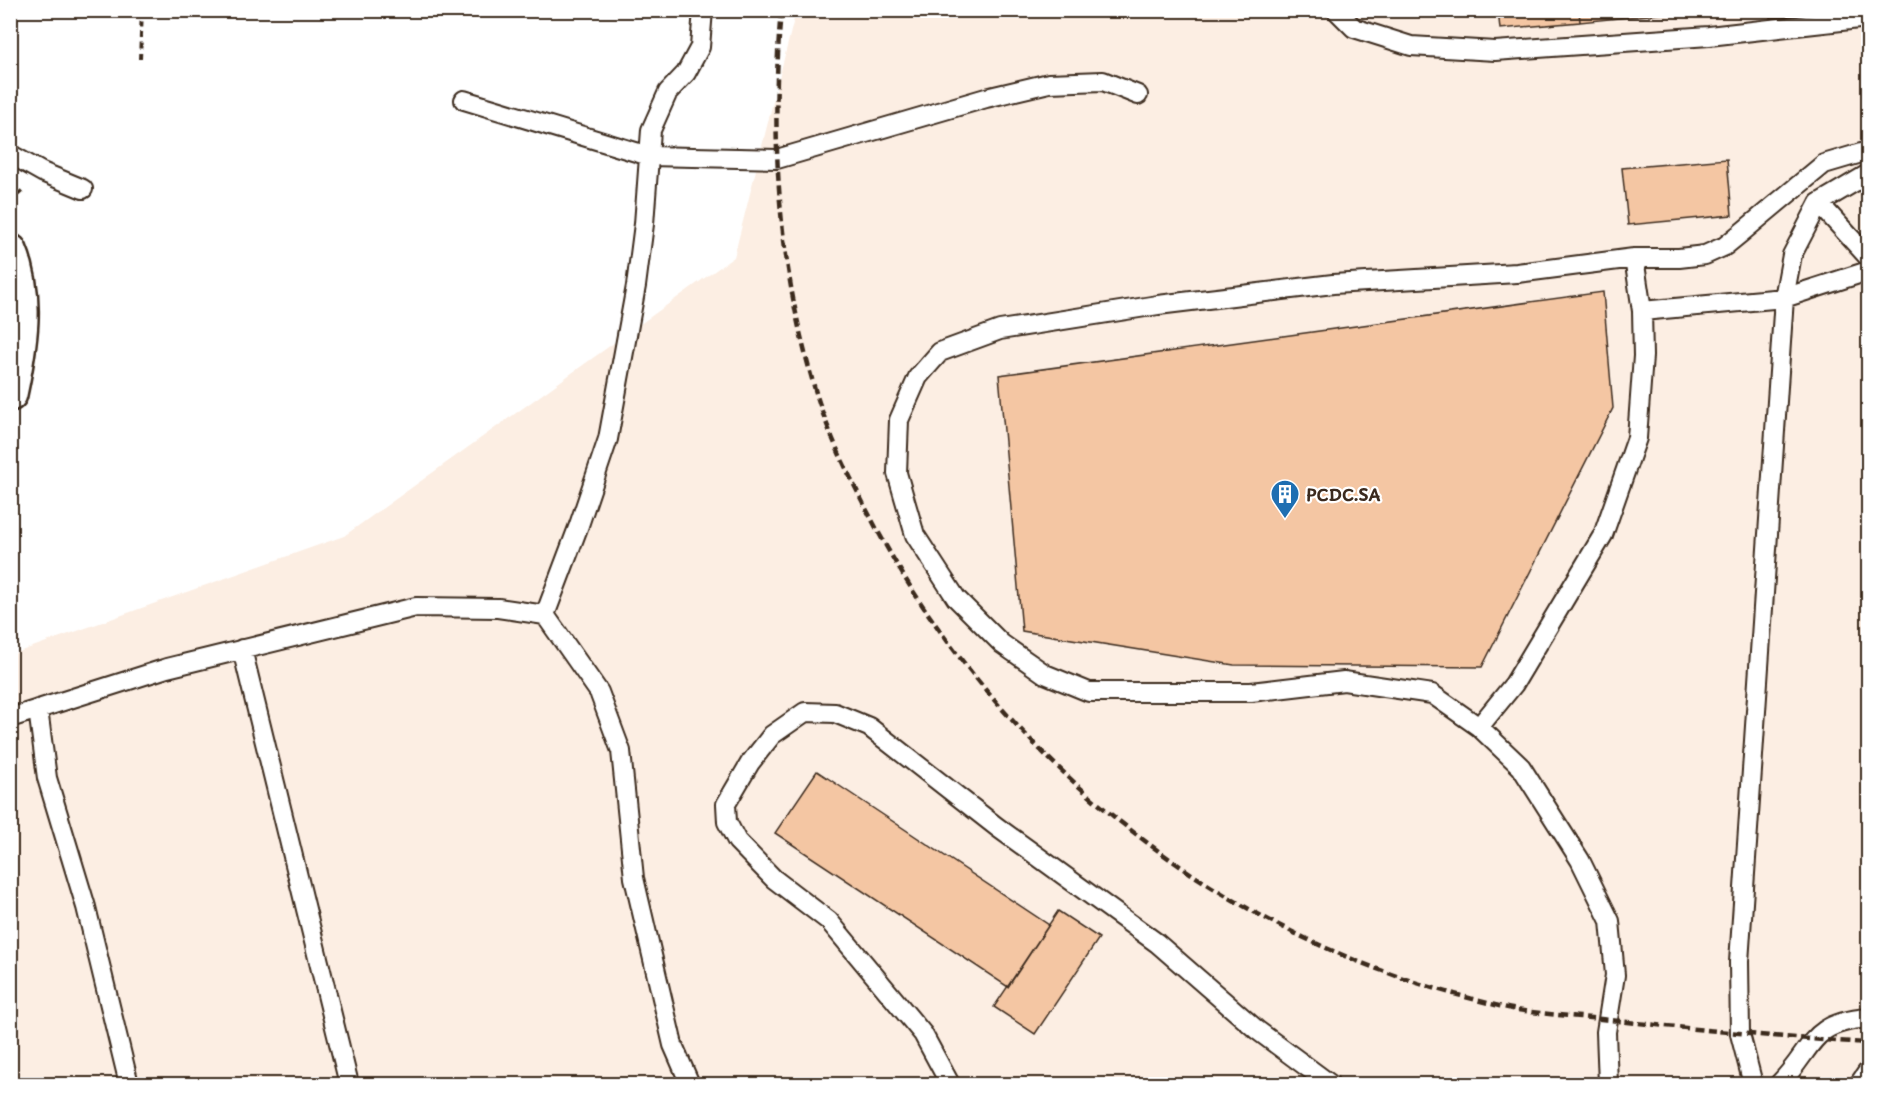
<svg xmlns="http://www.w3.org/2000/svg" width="1879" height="1095" font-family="'Playpen Sans',sans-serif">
<rect width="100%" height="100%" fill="#fff"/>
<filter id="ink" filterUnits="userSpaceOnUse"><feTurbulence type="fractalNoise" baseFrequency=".0167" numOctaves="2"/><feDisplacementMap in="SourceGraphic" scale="12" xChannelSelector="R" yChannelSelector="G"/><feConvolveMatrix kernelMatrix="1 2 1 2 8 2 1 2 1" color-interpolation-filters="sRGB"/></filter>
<g filter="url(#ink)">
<path fill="#fceee3" d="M 796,11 L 1868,11 L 1868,1084 L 11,1084 L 10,655 L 344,536 L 734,257 Z"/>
<path fill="#f4c6a3" stroke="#3b2a1e" stroke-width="1.5" d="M 1498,10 L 1579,10 L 1580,22 L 1500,29 Z
M 1579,10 L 1668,10 L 1668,13 L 1580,22 Z
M 1769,10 L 1827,10 L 1828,12 L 1770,18 Z
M 1727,159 L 1732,215 L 1628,225 L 1622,168 Z
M 1603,292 L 1613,408 L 1482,667 L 1234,665 L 1022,631 L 999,375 Z
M 817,771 L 1049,925 L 1008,987 L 775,833 Z
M 1058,911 L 1099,938 L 1035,1034 L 994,1007 Z"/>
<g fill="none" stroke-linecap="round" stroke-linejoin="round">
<g stroke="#3b2a1e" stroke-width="22">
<path id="service" d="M 1336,10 L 1354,28 L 1411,46 L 1495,51 L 1709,36 L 1868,18
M 464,100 L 649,156 L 777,159 L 986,98 L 1049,83 L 1103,81 L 1138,95
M 10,154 L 42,172 L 83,189
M 1819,203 L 1868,257
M 1642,311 L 1784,298 L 1868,271
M 545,615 L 599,692 L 621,751 L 634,878 L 673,1045 L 690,1084
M 242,649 L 349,1084
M 38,709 L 47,778 L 86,907 L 129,1084
M 10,718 L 167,668 L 416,607 L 498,608 L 545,615 L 579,525 L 608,439 L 636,286 L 644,224 L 651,130 L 668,92 L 686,73 L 700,47 L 703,10
M 1479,727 L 1514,684 L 1603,535 L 1637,438 L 1643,356 L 1642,311 L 1634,258
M 950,1084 L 923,1034 L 829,921 L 774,879 L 737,841 L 727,822 L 726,804 L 750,763 L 772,735 L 805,712 L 835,713 L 869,727 L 997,827 L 1157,943 L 1257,1030 L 1330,1084
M 1608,1084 L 1606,1032 L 1615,975 L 1610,921 L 1580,860 L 1521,767 L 1479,727 L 1432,694 L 1344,681 L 1251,692 L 1089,692 L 1045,674 L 1002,644 L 956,598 L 915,535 L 897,473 L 899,420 L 918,377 L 940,352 L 1000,330 L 1158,305 L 1333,284 L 1517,273 L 1634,258 L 1679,258 L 1705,255 L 1725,246 L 1741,233 L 1824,164 L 1868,151
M 1753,1084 L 1740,1034 L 1739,962 L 1784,298 L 1792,255 L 1819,203 L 1868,174
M 1779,1084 C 1815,1048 1808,1023 1868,1018
M 1859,1084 L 1868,1071"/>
</g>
<g stroke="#3b2a1e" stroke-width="38">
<path id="minor" d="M 10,251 C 29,296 20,347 10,394"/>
</g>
<path stroke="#3b2a1e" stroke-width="4" stroke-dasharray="6 4.5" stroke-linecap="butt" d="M 140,59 L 142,10
M 10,202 L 25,188"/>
<use href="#service" stroke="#fff" stroke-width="18"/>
<use href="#minor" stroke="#fff" stroke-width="33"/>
<path stroke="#3b2a1e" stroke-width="4.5" stroke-dasharray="9 4.5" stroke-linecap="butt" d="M 781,10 C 770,138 778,263 814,386 C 827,432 850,478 872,520 C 992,750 1207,927 1458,995 C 1477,1000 1497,1006 1517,1010 C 1551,1015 1585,1017 1619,1021 C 1702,1030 1785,1038 1868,1043"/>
</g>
</g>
<defs>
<g id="building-pin" transform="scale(1.5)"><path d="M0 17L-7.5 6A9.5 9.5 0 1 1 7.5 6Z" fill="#1f6fb2" stroke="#fff"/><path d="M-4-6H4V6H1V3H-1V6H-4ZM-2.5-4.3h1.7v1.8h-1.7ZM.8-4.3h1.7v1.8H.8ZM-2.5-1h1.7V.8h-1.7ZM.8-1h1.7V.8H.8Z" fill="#fff"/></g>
</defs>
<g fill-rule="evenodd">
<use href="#building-pin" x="1285" y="494"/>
</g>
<g text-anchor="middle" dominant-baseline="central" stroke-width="4.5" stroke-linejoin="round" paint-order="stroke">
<g font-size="16" font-weight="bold" fill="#3b2a1e" stroke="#fff" text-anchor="start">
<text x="1306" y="494">PCDC.SA</text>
</g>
</g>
<rect width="1879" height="1095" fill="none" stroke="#fff" stroke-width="36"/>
<rect x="18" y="18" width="1843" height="1059" fill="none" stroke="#3b2a1e" stroke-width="2" filter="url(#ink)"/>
</svg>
